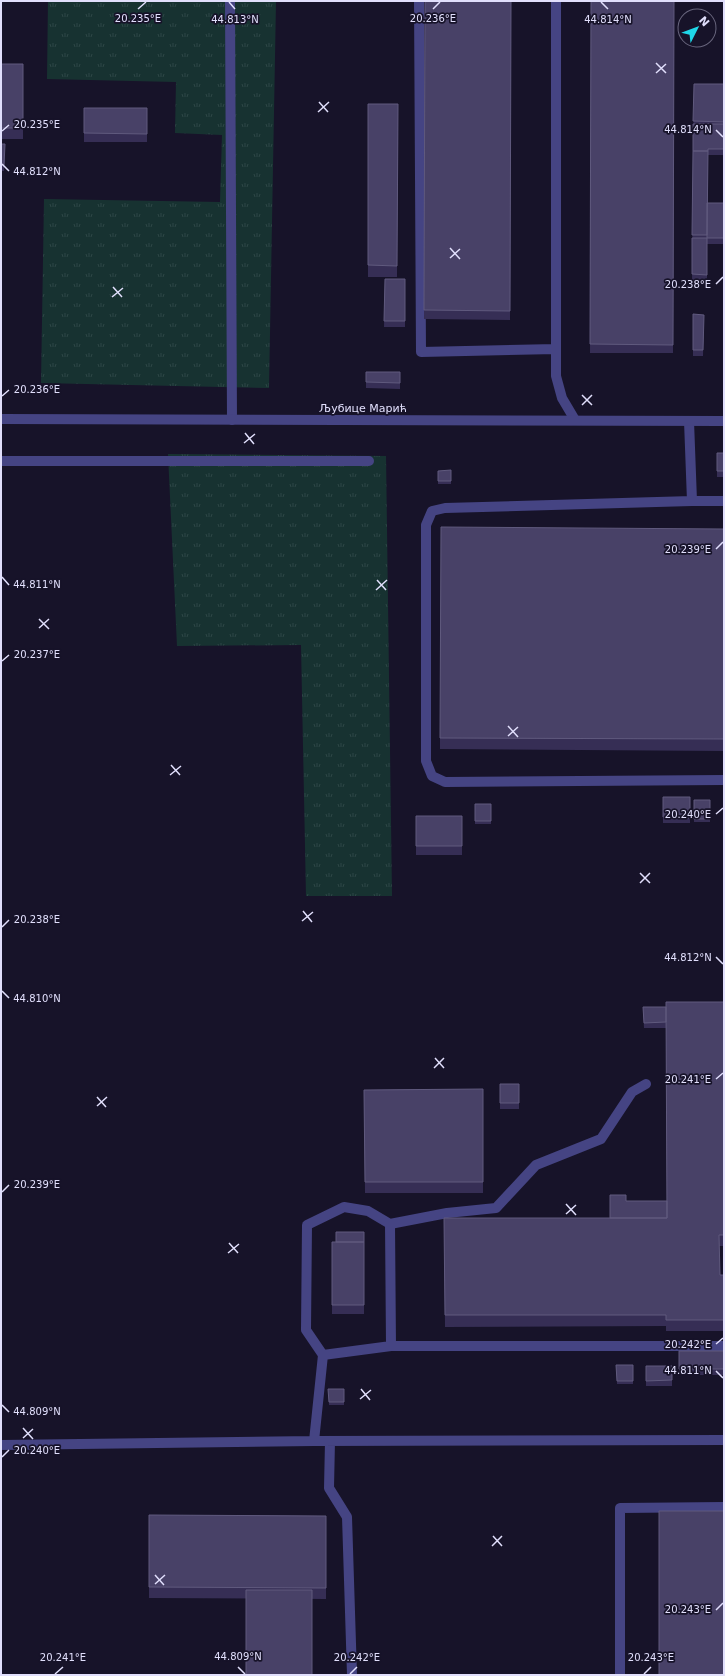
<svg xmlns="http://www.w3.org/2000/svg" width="725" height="1676" font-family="'DejaVu Sans',sans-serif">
<defs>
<pattern id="grass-tufts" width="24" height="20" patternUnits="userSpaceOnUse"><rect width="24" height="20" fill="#173231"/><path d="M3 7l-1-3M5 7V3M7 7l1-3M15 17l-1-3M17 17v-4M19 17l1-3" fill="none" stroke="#2d4646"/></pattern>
</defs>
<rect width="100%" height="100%" fill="#171329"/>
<path fill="url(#grass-tufts)" d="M 48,1 L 276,1 L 269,388 L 41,383 L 44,199 L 220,202 L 222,135 L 175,133 L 176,82 L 47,79 Z
M 168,454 L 386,456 L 392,896 L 306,896 L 301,645 L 177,646 Z"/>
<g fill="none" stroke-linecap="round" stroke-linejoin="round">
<path stroke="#454483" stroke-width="10" d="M 230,1 L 232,420
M 419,1 L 421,352 L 556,349
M 556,1 L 556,376 L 562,398 L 575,420
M 689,421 L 692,501 L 445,508 L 432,511 L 426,525 L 426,761 L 432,776 L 445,782 L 724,780
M 1,461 L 369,461
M 692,501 L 724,501
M 390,1224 L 391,1346
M 323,1355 L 391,1346 L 724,1346
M 314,1441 L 323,1355 L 306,1330 L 307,1225 L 344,1207 L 368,1211 L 390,1224 L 447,1213 L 496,1208 L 536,1165 L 601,1139 L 632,1092 L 646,1084
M 330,1441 L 329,1488 L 347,1517 L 352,1675
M 1,1445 L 314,1441 L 724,1440
M 620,1675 L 620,1508 L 724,1507"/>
<path stroke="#454483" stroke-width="10" d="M 1,419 L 724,421"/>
</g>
<path fill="#362e55" d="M 425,1 L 511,1 L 510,320 L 424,319 Z
M 591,1 L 674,1 L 673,353 L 590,353 Z
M 1,64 L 23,64 L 23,139 L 1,139 Z
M 694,84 L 724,84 L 724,155 L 708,155 L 708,203 L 724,203 L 724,244 L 707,244 L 707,243 L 707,280 L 692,280 Z
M 398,104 L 397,277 L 368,277 L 368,265 Z
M 84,108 L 147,108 L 147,142 L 84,142 Z
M 1,144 L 5,150 L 4,171 L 1,171 Z
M 385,279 L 405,279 L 405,327 L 384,327 Z
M 693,314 L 704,315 L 703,356 L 693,356 Z
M 366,372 L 400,372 L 400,389 L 366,388 Z
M 717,453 L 724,453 L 724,477 L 717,477 Z
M 451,470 L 451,484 L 438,484 L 438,471 Z
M 724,529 L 724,751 L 440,749 L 440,738 Z
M 663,797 L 690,797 L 690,823 L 663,823 Z
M 694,800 L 710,800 L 710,822 L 694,822 Z
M 475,804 L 491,804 L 491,824 L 475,824 Z
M 416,816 L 462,816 L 462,855 L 416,855 Z
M 643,1007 L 724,1041 L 724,1246 L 719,1246 L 720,1275 L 724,1275 L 724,1331 L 666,1331 L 666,1326 L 445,1327 L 444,1218 L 610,1218 L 626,1201 L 667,1201 L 666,1028 L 644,1028 Z
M 500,1084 L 519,1084 L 519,1109 L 500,1109 Z
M 483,1089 L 483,1193 L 365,1193 L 364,1090 Z
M 364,1232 L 364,1314 L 332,1314 L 332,1242 L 336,1242 Z
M 679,1351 L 724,1351 L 724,1375 L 679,1375 Z
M 616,1365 L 633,1365 L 633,1384 L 617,1384 Z
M 646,1366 L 672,1366 L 672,1386 L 646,1386 Z
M 328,1389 L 344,1389 L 344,1405 L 329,1405 Z
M 149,1515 L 326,1516 L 326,1599 L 149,1598 Z"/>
<path fill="#484167" stroke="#605a7e" d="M 425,1 L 511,1 L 510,311 L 424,310 Z
M 591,1 L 674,1 L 673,345 L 590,344 Z
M 1,64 L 23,64 L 23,128 L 1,128 Z
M 694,84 L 724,84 L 724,122 L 693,121 Z
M 368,104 L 398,104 L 397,266 L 368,265 Z
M 84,108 L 147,108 L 147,134 L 84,133 Z
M 693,124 L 724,124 L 724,149 L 708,149 L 708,151 L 693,151 Z
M 1,144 L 5,144 L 4,165 L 1,165 Z
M 693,151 L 708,151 L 707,235 L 692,235 Z
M 707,203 L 724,203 L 724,238 L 707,238 Z
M 692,238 L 707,238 L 707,275 L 692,274 Z
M 385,279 L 405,279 L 405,321 L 384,321 Z
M 693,314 L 704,315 L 703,350 L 693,350 Z
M 366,372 L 400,372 L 400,383 L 366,382 Z
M 717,453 L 724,453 L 724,471 L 717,471 Z
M 451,470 L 451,481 L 438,481 L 438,471 Z
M 441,527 L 724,529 L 724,739 L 440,738 Z
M 663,797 L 690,797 L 690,818 L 663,817 Z
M 694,800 L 710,800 L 710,819 L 694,819 Z
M 475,804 L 491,804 L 491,821 L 475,821 Z
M 416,816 L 462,816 L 462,846 L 416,846 Z
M 666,1002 L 724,1002 L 724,1235 L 719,1235 L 720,1275 L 724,1275 L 724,1320 L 666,1320 L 666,1315 L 445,1315 L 444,1218 L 667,1218 Z
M 643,1007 L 666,1007 L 666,1022 L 644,1023 Z
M 500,1084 L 519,1084 L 519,1103 L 500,1103 Z
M 483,1089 L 483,1182 L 365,1182 L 364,1090 Z
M 610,1195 L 626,1195 L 626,1201 L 667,1201 L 667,1218 L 610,1218 Z
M 336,1232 L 364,1232 L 364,1242 L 336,1242 Z
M 332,1242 L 364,1242 L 364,1305 L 332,1305 Z
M 679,1351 L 724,1351 L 724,1369 L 679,1369 Z
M 616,1365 L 633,1365 L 633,1381 L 617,1381 Z
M 646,1366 L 672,1366 L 672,1380 L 646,1381 Z
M 328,1389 L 344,1389 L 344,1402 L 329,1402 Z
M 659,1511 L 724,1511 L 724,1675 L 659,1675 Z
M 149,1515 L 326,1516 L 326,1588 L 149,1587 Z
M 246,1590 L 312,1590 L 312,1675 L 246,1675 Z"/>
<path fill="none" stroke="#e1dffc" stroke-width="1.5" d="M 229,2 L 235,9M 601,2 L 608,9M 138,9 L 146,2M 433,9 L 440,2M 656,63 L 666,73M 656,73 L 666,64M 319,102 L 328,112M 318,112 L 329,102M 716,130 L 723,137M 2,131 L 9,125M 2,164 L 9,171M 450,248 L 460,259M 450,258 L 460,249M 716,284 L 723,277M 113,287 L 122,297M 112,297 L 123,288M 582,395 L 592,405M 2,396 L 9,390M 582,405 L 592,395M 245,433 L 254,444M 244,443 L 255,434M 716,549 L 723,542M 2,577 L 9,585M 377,580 L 386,590M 376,590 L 387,580M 39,619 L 49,629M 39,628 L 49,619M 2,661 L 9,655M 508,726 L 518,737M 508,736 L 518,727M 171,765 L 180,775M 170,775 L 181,766M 716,814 L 723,808M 640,873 L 650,883M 640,883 L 650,873M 303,911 L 312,922M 302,921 L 313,912M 2,927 L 9,920M 716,957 L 723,964M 2,991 L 9,998M 435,1058 L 444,1068M 434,1068 L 444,1058M 716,1079 L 723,1073M 97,1097 L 106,1107M 97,1106 L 107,1097M 2,1192 L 9,1185M 566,1204 L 576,1215M 566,1214 L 576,1205M 229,1243 L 238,1253M 228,1253 L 239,1244M 716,1344 L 723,1338M 716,1371 L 723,1378M 361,1389 L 370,1400M 360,1399 L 371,1390M 2,1405 L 9,1412M 23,1428 L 33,1439M 23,1438 L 33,1429M 2,1457 L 9,1450M 493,1536 L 502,1546M 492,1546 L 502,1536M 155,1575 L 164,1585M 155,1584 L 165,1575M 716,1610 L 723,1603M 238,1667 L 245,1674M 55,1674 L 63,1667M 350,1674 L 357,1667M 644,1674 L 651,1667"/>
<g text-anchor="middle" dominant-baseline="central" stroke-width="3.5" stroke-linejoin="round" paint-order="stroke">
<g font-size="11" fill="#e1dffc" stroke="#171329">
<text x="363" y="408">Љубице Марић</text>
</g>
</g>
<g font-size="10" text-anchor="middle" fill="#e1dffc" stroke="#171329" stroke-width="3.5" stroke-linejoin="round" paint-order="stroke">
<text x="138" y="22">20.235°E</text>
<text x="433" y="22">20.236°E</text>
<text x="235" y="23">44.813°N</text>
<text x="608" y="23">44.814°N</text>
<text x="37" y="128">20.235°E</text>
<text x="688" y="133">44.814°N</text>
<text x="37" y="175">44.812°N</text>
<text x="688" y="288">20.238°E</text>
<text x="37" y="393">20.236°E</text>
<text x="688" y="553">20.239°E</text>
<text x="37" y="588">44.811°N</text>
<text x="37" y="658">20.237°E</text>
<text x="688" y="818">20.240°E</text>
<text x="37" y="923">20.238°E</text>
<text x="688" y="961">44.812°N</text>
<text x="37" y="1002">44.810°N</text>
<text x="688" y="1083">20.241°E</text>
<text x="37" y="1188">20.239°E</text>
<text x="688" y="1348">20.242°E</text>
<text x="688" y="1374">44.811°N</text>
<text x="37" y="1415">44.809°N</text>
<text x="37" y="1454">20.240°E</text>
<text x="688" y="1613">20.243°E</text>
<text x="238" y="1660">44.809°N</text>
<text x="63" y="1661">20.241°E</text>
<text x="357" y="1661">20.242°E</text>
<text x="651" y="1661">20.243°E</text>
</g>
<rect width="725" height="1676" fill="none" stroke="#e1dffc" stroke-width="4"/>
<g transform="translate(697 28) rotate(48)"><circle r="19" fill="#171329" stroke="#68657d"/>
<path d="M0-3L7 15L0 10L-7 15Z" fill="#1fd7e8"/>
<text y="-6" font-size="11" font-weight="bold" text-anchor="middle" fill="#e1dffc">N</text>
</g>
</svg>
